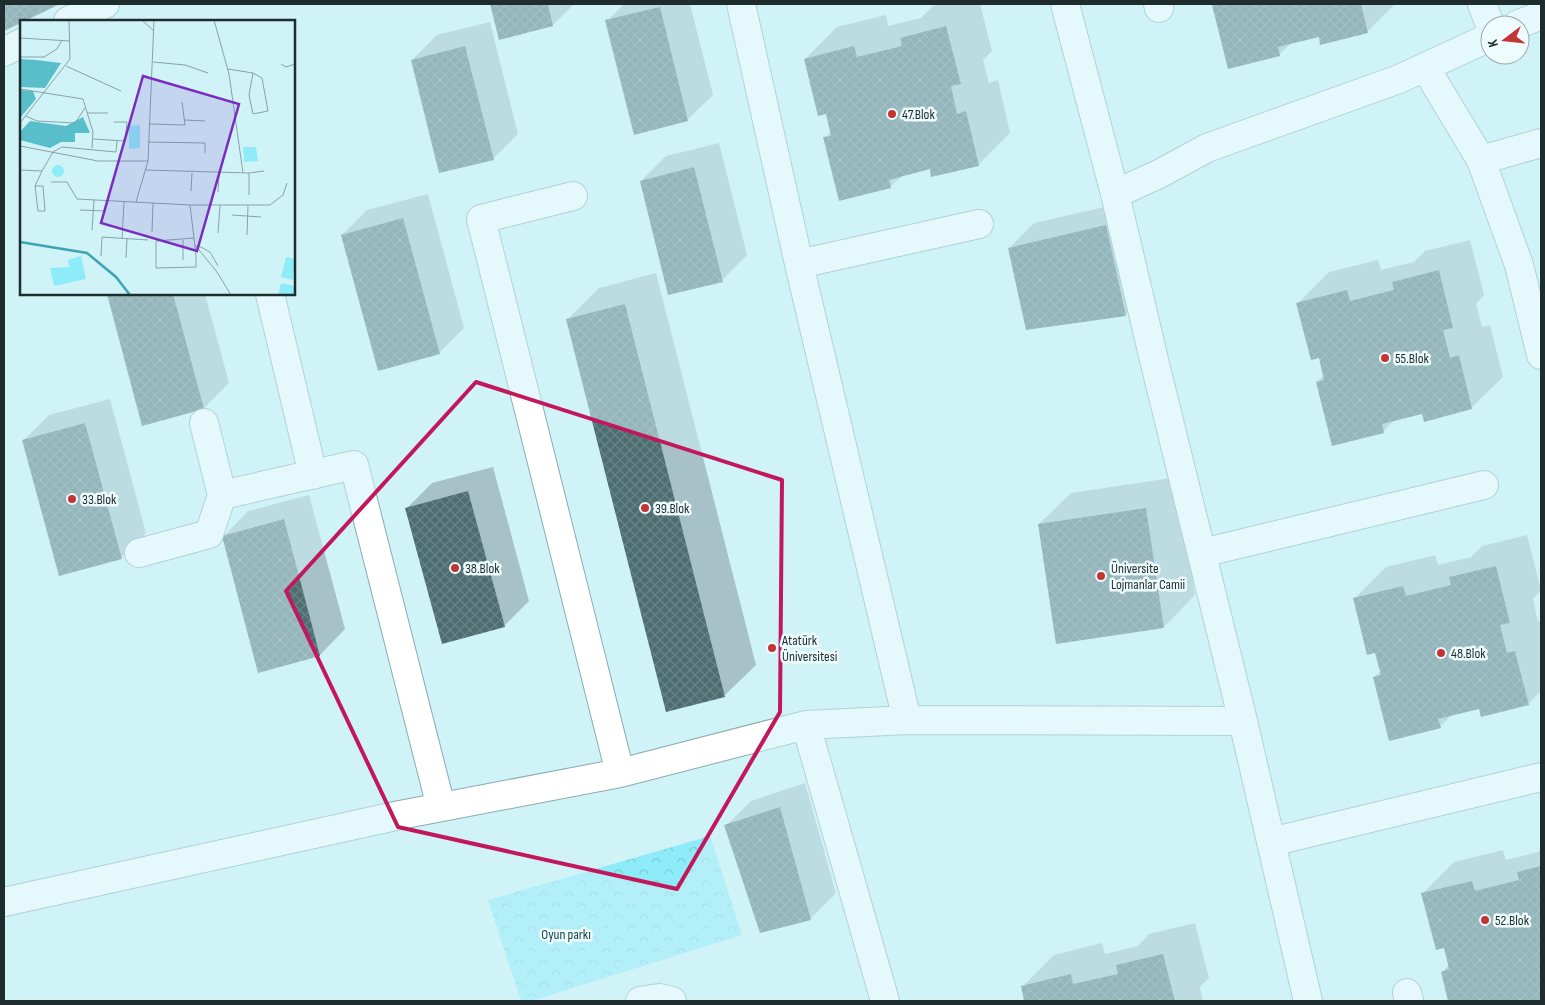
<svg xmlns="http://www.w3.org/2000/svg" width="1545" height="1005" font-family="'Sofia Sans Condensed',sans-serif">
<defs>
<pattern id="park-crowns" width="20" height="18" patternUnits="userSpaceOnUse" patternTransform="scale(1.25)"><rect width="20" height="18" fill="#8eecf8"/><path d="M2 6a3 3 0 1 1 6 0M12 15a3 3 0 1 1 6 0" fill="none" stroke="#7acbd5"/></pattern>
<pattern id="building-cross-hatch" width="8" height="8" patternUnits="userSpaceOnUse" patternTransform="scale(1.25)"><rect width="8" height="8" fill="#4d6d71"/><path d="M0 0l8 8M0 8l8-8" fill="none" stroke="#698285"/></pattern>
</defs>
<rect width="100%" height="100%" fill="#d0f3f8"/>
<path fill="url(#park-crowns)" d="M 710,836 L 742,935 L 531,1001 L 521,1001 L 488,900 Z"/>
<path fill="#0003" d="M 4,4 L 57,4 L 4,30 Z
M 491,4 L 574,4 L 553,25 L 500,38 Z
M 624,4 L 690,4 L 713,95 L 687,120 L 607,21 Z
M 943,4 L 980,4 L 992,51 L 983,60 L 989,83 L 998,80 L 1010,133 L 979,164 L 932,176 L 931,168 L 903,175 L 890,187 L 825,138 L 831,131 L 827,112 L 805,59 L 837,27 L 886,15 L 888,26 L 921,18 L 933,6 Z
M 1215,4 L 1395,4 L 1367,32 L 1320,35 L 1292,42 L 1279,55 L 1214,5 Z
M 490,22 L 518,134 L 493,159 L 412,60 L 437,35 Z
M 719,143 L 747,255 L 722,280 L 641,181 L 666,156 Z
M 428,194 L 464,328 L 439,353 L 342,235 L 367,210 Z
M 1131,201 L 1150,290 L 1125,315 L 1009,248 L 1034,223 Z
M 1470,240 L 1484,295 L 1476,304 L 1482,327 L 1490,325 L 1503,377 L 1471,408 L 1423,412 L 1395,419 L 1383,432 L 1317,382 L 1324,375 L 1320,357 L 1298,303 L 1329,272 L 1378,260 L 1381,270 L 1414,262 L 1425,251 Z
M 656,273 L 756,665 L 724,696 L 567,320 L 599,288 Z
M 108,294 L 205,294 L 229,383 L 204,408 L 143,425 Z
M 110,399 L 146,533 L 121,558 L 24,440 L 49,415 Z
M 493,467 L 529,601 L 504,626 L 407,508 L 432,483 Z
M 1178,477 L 1195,595 L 1164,627 L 1039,524 L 1071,493 Z
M 309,495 L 345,629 L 320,655 L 259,671 L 223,537 L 248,511 Z
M 1527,535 L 1541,590 L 1533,599 L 1538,622 L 1541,621 L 1541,691 L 1528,704 L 1480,708 L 1452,714 L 1440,727 L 1374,677 L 1381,671 L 1376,652 L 1354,599 L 1386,567 L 1435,555 L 1438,565 L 1471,557 L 1482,546 Z
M 805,783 L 836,893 L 811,918 L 761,932 L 726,826 L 751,801 Z
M 1541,849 L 1541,1001 L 1449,1001 L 1442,972 L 1449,965 L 1444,946 L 1423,893 L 1454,862 L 1503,850 L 1506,860 L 1538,852 Z
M 1195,923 L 1209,978 L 1200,987 L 1203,1001 L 1026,1001 L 1022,987 L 1054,955 L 1102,943 L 1105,954 L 1138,946 L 1149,934 Z"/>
<path fill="url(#building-cross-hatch)" d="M 4,4 L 60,4 L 4,31 Z
M 490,4 L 548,4 L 553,26 L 499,40 Z
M 1216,4 L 1361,4 L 1368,33 L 1320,45 L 1319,37 L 1278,47 L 1280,56 L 1228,69 L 1212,5 Z
M 660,7 L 688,121 L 634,135 L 605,20 Z
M 946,26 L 961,84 L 951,86 L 957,114 L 966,111 L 979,166 L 931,177 L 930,169 L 889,180 L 891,188 L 839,201 L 823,137 L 831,136 L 826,114 L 818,116 L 804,59 L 854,46 L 857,57 L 902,46 L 900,38 Z
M 465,46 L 494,160 L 439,173 L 411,60 Z
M 694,167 L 723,282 L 668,295 L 640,181 Z
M 403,218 L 440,354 L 378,371 L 341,235 Z
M 1106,225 L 1126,316 L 1026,330 L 1008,248 Z
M 1439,270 L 1453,328 L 1443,330 L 1450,358 L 1459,355 L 1472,409 L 1424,422 L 1422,414 L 1382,424 L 1384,433 L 1332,446 L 1316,382 L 1324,380 L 1319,358 L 1311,360 L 1296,303 L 1347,290 L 1350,301 L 1394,290 L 1392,282 Z
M 107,294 L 173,294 L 204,409 L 142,426 Z
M 625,304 L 725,697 L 666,712 L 566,319 Z
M 85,423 L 122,559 L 59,576 L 22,440 Z
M 468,491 L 505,627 L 442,644 L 405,508 Z
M 1146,508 L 1164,628 L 1056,644 L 1038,524 Z
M 284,519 L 320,656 L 258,673 L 222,536 Z
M 1496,566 L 1510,623 L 1500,625 L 1507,653 L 1515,651 L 1529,705 L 1481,717 L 1479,709 L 1438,719 L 1441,728 L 1389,741 L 1373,677 L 1381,675 L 1375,653 L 1367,655 L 1353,598 L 1403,586 L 1406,596 L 1451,585 L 1449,577 Z
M 780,807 L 811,920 L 760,933 L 724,825 Z
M 1541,866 L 1541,1001 L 1448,1001 L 1441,972 L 1449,969 L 1444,948 L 1436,950 L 1421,893 L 1472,881 L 1475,891 L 1519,880 L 1517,872 Z
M 1163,954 L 1175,1001 L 1024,1001 L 1021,986 L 1071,974 L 1073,984 L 1118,974 L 1116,965 Z"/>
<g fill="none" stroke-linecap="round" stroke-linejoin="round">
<g stroke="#8aacb0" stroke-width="30">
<path id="minor" d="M 741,4 L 799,264 L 907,720
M 1065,4 L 1115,194
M 1158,4 L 1159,8
M 1482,4 L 1490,25
M 68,21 L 105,4
M 1517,25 L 1541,15
M 4,52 L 21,43
M 1425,67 L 1481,160 L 1519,265 L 1541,355
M 1481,160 L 1541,143
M 573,196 L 481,219 L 620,773
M 799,264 L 979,224
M 270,294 L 313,475
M 204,423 L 222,495
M 139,553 L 209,534 L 222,495 L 354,465 L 441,807
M 1202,553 L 1484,485
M 806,725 L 885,1001
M 1271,842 L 1541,777
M 4,902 L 400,815 L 620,773 L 806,725 L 907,720 L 1243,721
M 1407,993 L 1409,1001
M 640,1001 L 659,998 L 672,1001
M 1308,1001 L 1243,721 L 1155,364 L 1115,194 L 1159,174 L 1207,148 L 1399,79 L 1490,37"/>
</g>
<use href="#minor" stroke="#fff" stroke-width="28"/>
</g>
<path d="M0 0H1545V1005H0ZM 476,382 L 782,480 L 780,712 L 677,889 L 398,827 L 286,591 Z" fill="#d0f3f8" fill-opacity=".55" fill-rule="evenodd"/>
<path fill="none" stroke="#c2185b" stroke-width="4" stroke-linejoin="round" d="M 476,382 L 782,480 L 780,712 L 677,889 L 398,827 L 286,591 Z"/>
<g fill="#c33432" stroke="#eefcfe" stroke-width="2">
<circle cx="892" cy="114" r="5"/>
<circle cx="1385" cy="358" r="5"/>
<circle cx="72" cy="499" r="5"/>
<circle cx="645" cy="508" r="5"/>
<circle cx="455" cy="568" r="5"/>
<circle cx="1101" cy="576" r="5"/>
<circle cx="772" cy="648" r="5"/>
<circle cx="1441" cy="653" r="5"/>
<circle cx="1485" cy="920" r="5"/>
</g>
<g text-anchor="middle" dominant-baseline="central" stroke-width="5" stroke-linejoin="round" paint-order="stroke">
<g font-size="14" fill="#1e2c2e" stroke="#eefcfe" text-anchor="start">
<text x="902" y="114">47.Blok</text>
<text x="1395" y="358">55.Blok</text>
<text x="82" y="499">33.Blok</text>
<text x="655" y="508">39.Blok</text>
<text x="465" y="568">38.Blok</text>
<text x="1111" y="568">Üniversite<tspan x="1111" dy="16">Lojmanlar Camii</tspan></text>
<text x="782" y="640">Atatürk<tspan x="782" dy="16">Üniversitesi</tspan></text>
<text x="1451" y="653">48.Blok</text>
<text x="1495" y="920">52.Blok</text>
</g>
<g font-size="14" fill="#17454b" stroke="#eefcfe">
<text x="566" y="934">Oyun parkı</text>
</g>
</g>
<g transform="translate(20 20)">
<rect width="275" height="275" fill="#d0f3f8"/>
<path d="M 0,39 L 16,40 L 41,43 L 25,68 L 0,67 ZM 0,70 L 13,71 L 16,79 L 0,98 ZM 63,97 L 70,113 L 55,113 L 55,122 L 41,122 L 30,128 L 0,120 L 0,112 L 10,101 L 46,106 Z" fill="#58beca"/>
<path d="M 120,105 L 120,128 L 109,129 L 109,106 ZM 223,127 L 236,127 L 238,141 L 224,142 ZM32 151a6 6 0 1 1 12 0a6 6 0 1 1-12 0Z" fill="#8eecf8"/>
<path d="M 61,236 L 66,259 L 34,266 L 30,248 L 49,247 L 48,240 ZM 266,237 L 275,239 L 273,260 L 261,257 ZM 261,263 L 275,266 L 275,275 L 258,275 Z" fill="#8eecf8"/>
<path fill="none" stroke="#3da5b2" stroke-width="2.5" d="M 0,222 L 67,233 L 96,257 L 110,275"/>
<path fill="none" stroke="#89a3a7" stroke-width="1" d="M 122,0 L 134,11M 194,0 L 209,54 L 223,153M 0,18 L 50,21M 0,37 L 24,37 L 37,29 L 42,20M 133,42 L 165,45 L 188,53M 261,44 L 266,47 L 275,44M 46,46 L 101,71M 208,49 L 233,53 L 229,75 L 233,94 L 248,91 L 242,58 L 233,53M 0,69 L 63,79 L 73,112 L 72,128M 67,93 L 88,93M 6,96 L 17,101 L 55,103 L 65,88M 165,100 L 185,101M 0,103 L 50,39 L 49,0M 130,104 L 165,105 L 162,82M 73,119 L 105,121 L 107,102 L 94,102M 128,122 L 185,123 L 185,133M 0,126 L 78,141 L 128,141M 0,150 L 22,151 L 33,132 L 42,127 L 96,132 L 97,121M 125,150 L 229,153 L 229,175M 229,153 L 244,151M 31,162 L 47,162 L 57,179 L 170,185 L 176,235 L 176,247 L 136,248 L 136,221 L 174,218M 15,166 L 23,166 L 25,191 L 18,191 L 15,166 L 22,151M 171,171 L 172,153M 198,172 L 199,154M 116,182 L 128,141 L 134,0M 170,185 L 250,185 L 263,175 L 267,163M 60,190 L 86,191M 212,195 L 241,197M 72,210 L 74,180M 132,212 L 133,183M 198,213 L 200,185M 227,215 L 228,186M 102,219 L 104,182M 175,225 L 197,252 L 211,275M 177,225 L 190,232 L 198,246M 81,236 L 82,217 L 128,220M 106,238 L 107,219M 163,240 L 163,220"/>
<path fill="#7b2cbf" fill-opacity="0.15" stroke="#7b2cbf" stroke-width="2.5" d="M 123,56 L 219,84 L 177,231 L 81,203 Z"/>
<rect width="275" height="275" fill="none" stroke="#1e2c2e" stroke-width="2.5"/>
</g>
<rect width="1545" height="1005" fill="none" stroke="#1e2c2e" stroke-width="10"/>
<g transform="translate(1505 40) rotate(254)"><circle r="24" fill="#eefcfe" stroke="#9ba9ab"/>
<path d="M0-4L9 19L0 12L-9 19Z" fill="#c33432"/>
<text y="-8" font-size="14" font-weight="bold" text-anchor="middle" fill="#1e2c2e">K</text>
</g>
</svg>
